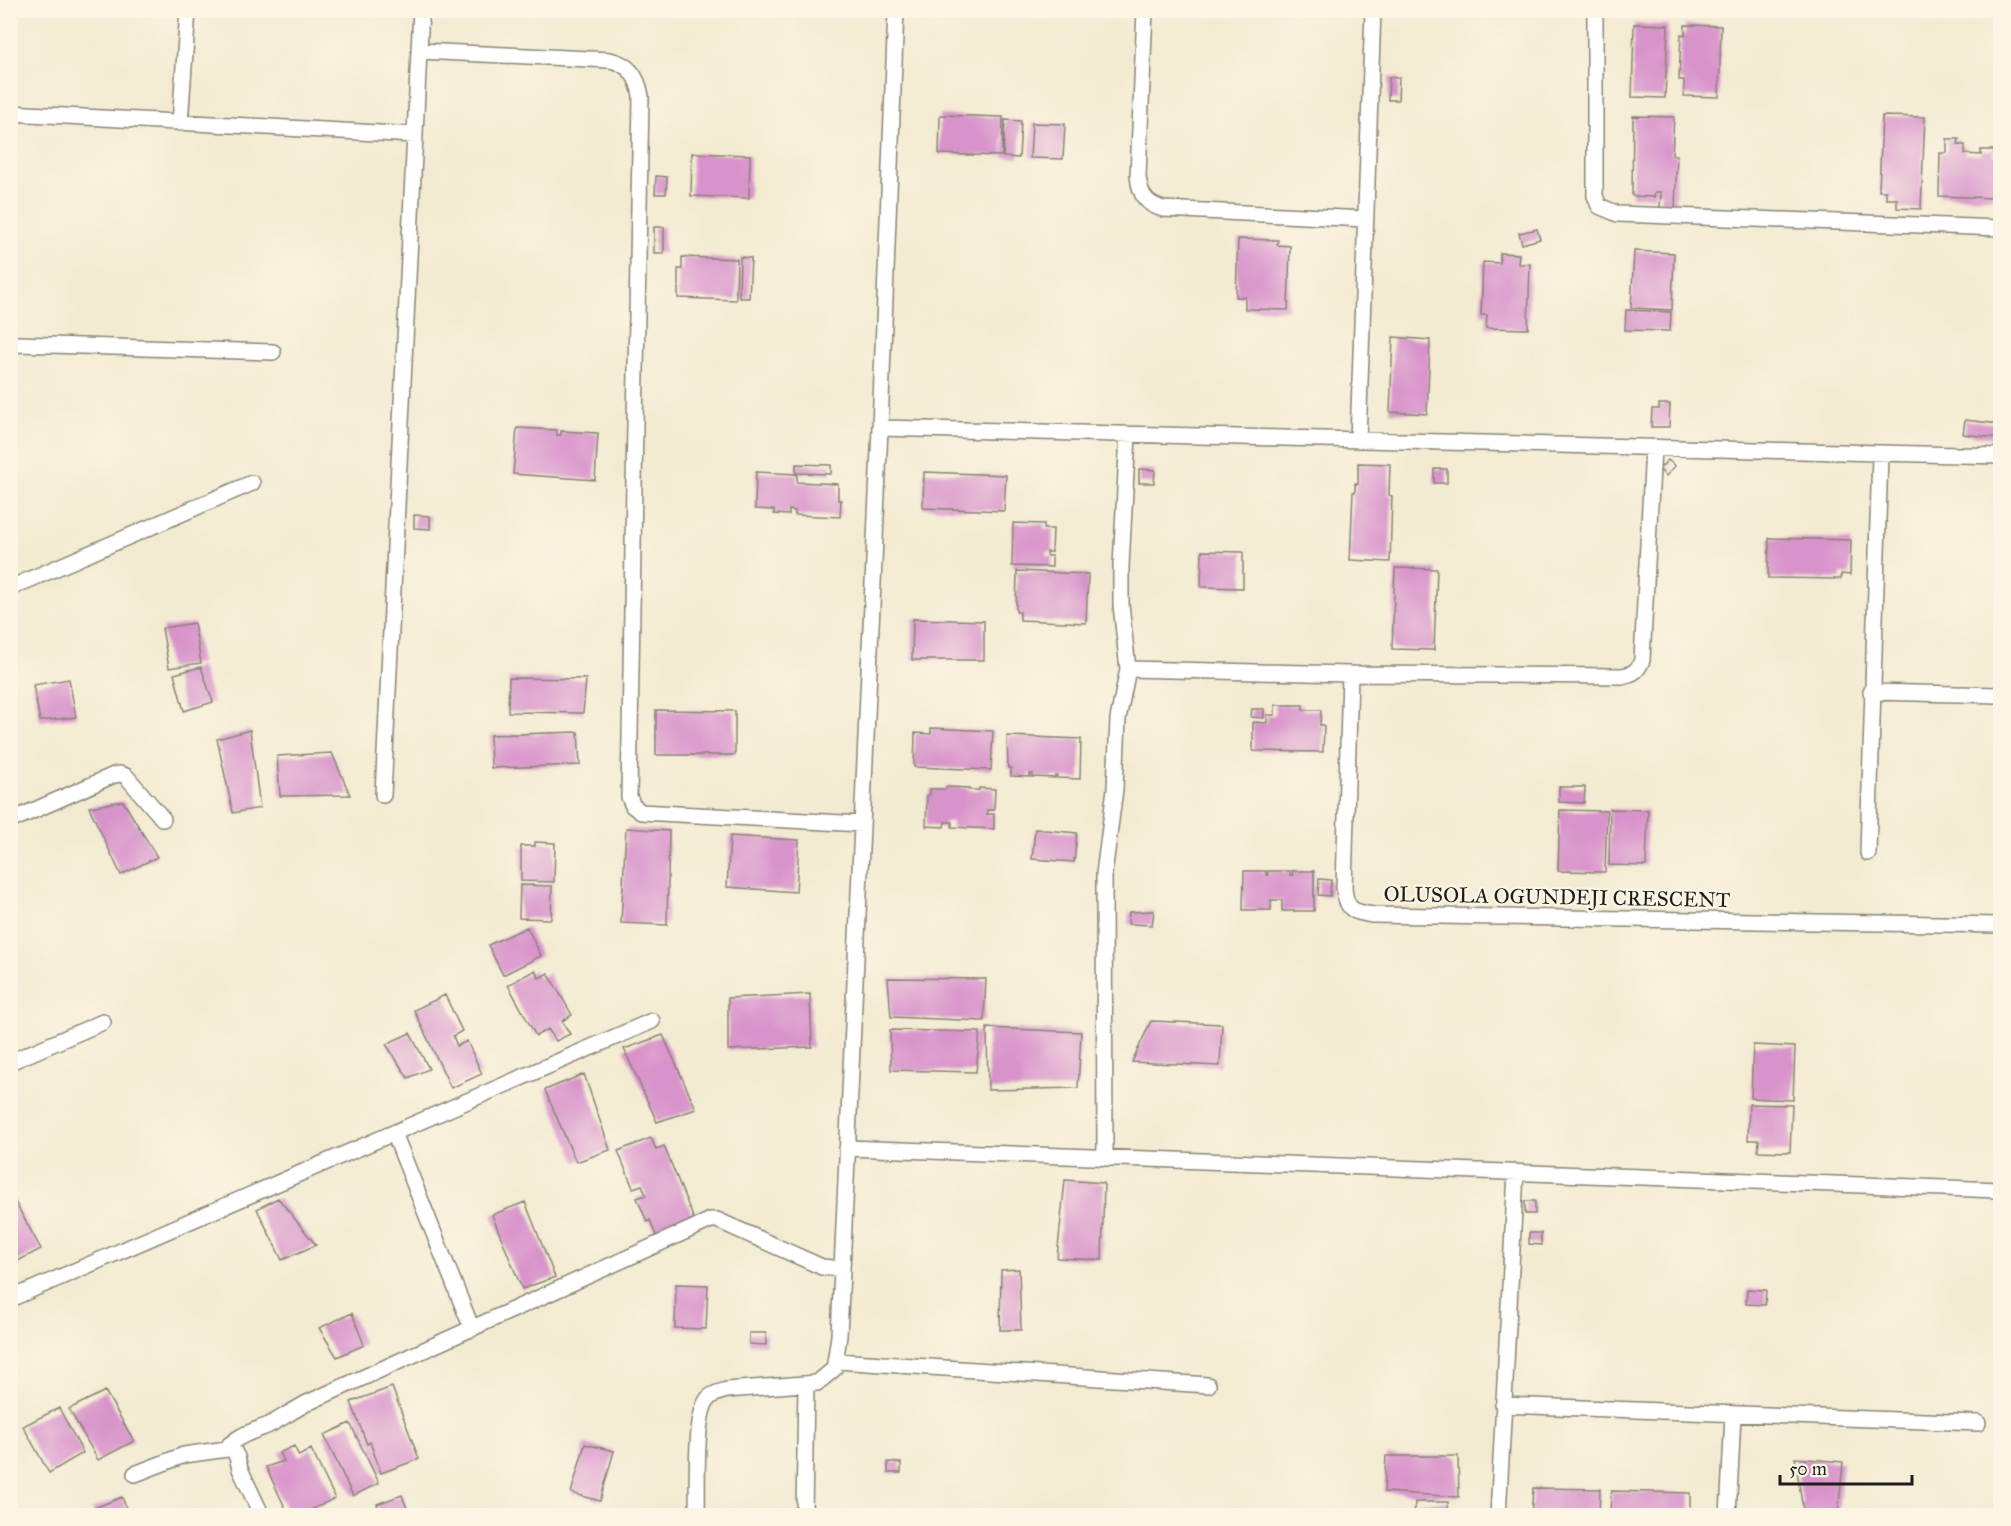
<svg xmlns="http://www.w3.org/2000/svg" width="2011" height="1526" font-family="'IM FELL Great Primer',serif">
<rect width="100%" height="100%" fill="#fcf5e5"/>
<filter id="ink" filterUnits="userSpaceOnUse"><feTurbulence type="fractalNoise" baseFrequency=".0167" numOctaves="2"/><feDisplacementMap in="SourceGraphic" scale="12" xChannelSelector="R" yChannelSelector="G"/><feConvolveMatrix kernelMatrix="1 2 1 2 8 2 1 2 1" color-interpolation-filters="sRGB"/></filter>
<filter id="wash" filterUnits="userSpaceOnUse"><feTurbulence type="fractalNoise" baseFrequency=".008" numOctaves="4" result="noise"/><feDisplacementMap in="SourceGraphic" scale="24" xChannelSelector="R" yChannelSelector="G"/><feGaussianBlur stdDeviation="1.35" result="paint"/><feColorMatrix in="noise" values="0 0 0 0 0 0 0 0 0 0 0 0 0 0 0 0 0 1.4 0 .05"/><feComposite in="paint" operator="in"/></filter>
<g filter="url(#wash)">
<rect width="100%" height="100%" fill="#f3ebd1"/>
<g id="blocks">
<path fill="#d893cb" d="M 1634,24 L 1668,25 L 1665,98 L 1632,97 Z
M 1685,25 L 1721,26 L 1719,97 L 1684,96 L 1684,80 L 1679,80 L 1681,34 L 1685,35 Z
M 1389,77 L 1399,78 L 1398,100 L 1388,100 Z
M 940,115 L 1003,117 L 1002,156 L 939,154 Z
M 1633,116 L 1674,117 L 1672,155 L 1677,155 L 1675,209 L 1660,208 L 1661,192 L 1655,192 L 1654,197 L 1632,196 Z
M 1882,116 L 1925,117 L 1921,209 L 1897,208 L 1897,199 L 1886,199 L 1886,191 L 1879,191 Z
M 1005,120 L 1021,121 L 1019,158 L 1003,157 Z
M 1032,123 L 1065,124 L 1063,159 L 1030,158 Z
M 1947,139 L 1959,139 L 1958,145 L 1965,145 L 1965,154 L 1981,155 L 1981,150 L 1994,150 L 1994,155 L 2000,155 L 2000,194 L 1993,193 L 1993,198 L 1939,196 L 1940,153 L 1947,153 Z
M 692,153 L 750,155 L 749,198 L 691,196 Z
M 656,176 L 667,177 L 666,194 L 655,194 Z
M 654,227 L 664,227 L 664,253 L 654,253 Z
M 1537,229 L 1540,239 L 1522,244 L 1519,233 Z
M 1238,239 L 1278,240 L 1277,245 L 1290,246 L 1288,310 L 1245,309 L 1245,297 L 1236,297 Z
M 1634,251 L 1674,253 L 1672,310 L 1631,308 Z
M 1500,253 L 1519,254 L 1518,264 L 1530,264 L 1528,329 L 1486,328 L 1487,315 L 1481,315 L 1483,262 L 1500,263 Z
M 682,257 L 737,259 L 736,300 L 678,298 L 678,269 L 682,269 Z
M 740,257 L 751,258 L 749,298 L 739,298 Z
M 1626,310 L 1671,312 L 1670,331 L 1625,330 Z
M 1393,337 L 1430,340 L 1427,414 L 1390,412 Z
M 1659,404 L 1670,404 L 1669,427 L 1651,427 L 1652,409 L 1659,409 Z
M 1965,420 L 1999,424 L 1997,438 L 1963,434 Z
M 517,428 L 557,430 L 557,435 L 561,435 L 561,431 L 598,433 L 595,480 L 513,474 Z
M 1668,460 L 1675,466 L 1666,476 L 1659,469 Z
M 1358,463 L 1390,464 L 1389,495 L 1392,496 L 1390,562 L 1350,560 L 1353,492 L 1355,492 L 1355,483 L 1358,484 Z
M 796,464 L 831,465 L 831,474 L 796,473 Z
M 1139,469 L 1155,470 L 1154,483 L 1139,483 Z
M 1434,469 L 1447,469 L 1447,483 L 1434,483 Z
M 756,472 L 797,474 L 797,482 L 838,484 L 838,500 L 841,500 L 840,517 L 795,515 L 795,511 L 789,510 L 789,515 L 774,514 L 774,510 L 755,509 Z
M 924,472 L 1006,475 L 1004,511 L 923,508 Z
M 414,515 L 430,516 L 430,529 L 414,528 Z
M 1013,523 L 1044,524 L 1044,529 L 1053,529 L 1052,552 L 1047,552 L 1047,556 L 1052,556 L 1052,567 L 1012,566 Z
M 1769,538 L 1851,540 L 1850,575 L 1841,574 L 1841,579 L 1768,578 Z
M 1202,551 L 1243,552 L 1243,588 L 1201,587 Z
M 1395,568 L 1437,569 L 1434,650 L 1392,649 Z
M 1017,571 L 1088,574 L 1086,623 L 1020,620 L 1020,612 L 1016,612 Z
M 913,619 L 984,621 L 984,660 L 912,660 Z
M 194,623 L 201,663 L 169,668 L 162,628 Z
M 201,667 L 213,702 L 184,711 L 174,674 Z
M 509,678 L 586,679 L 583,713 L 508,712 Z
M 69,679 L 76,717 L 40,721 L 33,685 Z
M 1275,705 L 1303,705 L 1303,710 L 1321,710 L 1320,725 L 1324,725 L 1323,752 L 1253,751 L 1253,722 L 1267,723 L 1267,715 L 1275,715 Z
M 1252,709 L 1264,709 L 1264,718 L 1251,717 Z
M 656,710 L 735,711 L 735,755 L 656,755 Z
M 931,728 L 993,731 L 991,770 L 914,767 L 915,733 L 931,734 Z
M 250,730 L 260,808 L 233,813 L 217,739 Z
M 578,732 L 580,765 L 491,768 L 490,735 Z
M 1007,736 L 1081,739 L 1080,779 L 1057,778 L 1057,776 L 1055,776 L 1055,778 L 1032,777 L 1033,774 L 1030,774 L 1030,777 L 1011,776 L 1011,768 L 1008,768 Z
M 332,753 L 350,795 L 280,796 L 277,756 Z
M 946,787 L 969,788 L 969,790 L 979,790 L 979,788 L 995,789 L 994,810 L 987,810 L 987,814 L 994,814 L 994,829 L 952,827 L 952,822 L 945,822 L 944,827 L 926,826 L 927,795 L 930,795 L 930,789 L 946,789 Z
M 1559,787 L 1585,787 L 1584,803 L 1559,802 Z
M 123,801 L 157,857 L 121,875 L 89,807 Z
M 1610,809 L 1648,810 L 1646,866 L 1609,865 Z
M 1560,810 L 1607,811 L 1605,872 L 1558,871 Z
M 626,828 L 669,831 L 667,925 L 621,923 Z
M 1035,829 L 1077,833 L 1074,862 L 1032,859 Z
M 730,836 L 799,840 L 796,892 L 727,887 Z
M 535,842 L 555,843 L 554,882 L 521,881 L 521,846 L 535,846 Z
M 1244,871 L 1266,871 L 1266,875 L 1268,875 L 1268,871 L 1290,871 L 1290,875 L 1293,875 L 1292,871 L 1314,871 L 1314,911 L 1282,911 L 1282,900 L 1271,900 L 1271,910 L 1243,910 Z
M 1319,879 L 1331,880 L 1330,896 L 1318,895 Z
M 520,885 L 552,886 L 551,919 L 519,918 Z
M 1154,911 L 1152,925 L 1128,924 L 1129,912 Z
M 527,927 L 541,956 L 503,975 L 488,945 Z
M 535,970 L 539,978 L 548,973 L 572,1015 L 562,1021 L 570,1034 L 556,1041 L 548,1029 L 536,1036 L 508,985 Z
M 888,978 L 986,979 L 984,1021 L 891,1017 Z
M 810,994 L 812,1047 L 728,1050 L 728,998 Z
M 445,995 L 462,1031 L 453,1036 L 457,1046 L 467,1041 L 482,1074 L 451,1088 L 414,1010 Z
M 1151,1021 L 1222,1024 L 1220,1066 L 1132,1062 Z
M 987,1028 L 1081,1032 L 1078,1088 L 988,1090 Z
M 890,1030 L 980,1032 L 976,1072 L 891,1070 Z
M 410,1033 L 429,1069 L 408,1078 L 386,1044 Z
M 663,1035 L 696,1109 L 657,1122 L 624,1049 Z
M 1753,1045 L 1795,1047 L 1793,1100 L 1751,1098 Z
M 584,1074 L 610,1150 L 576,1162 L 545,1090 Z
M 1749,1104 L 1792,1105 L 1790,1152 L 1758,1151 L 1759,1140 L 1748,1140 Z
M 651,1138 L 656,1149 L 664,1146 L 695,1222 L 657,1238 L 650,1220 L 647,1222 L 637,1198 L 646,1195 L 642,1185 L 633,1188 L 618,1151 Z
M 1065,1180 L 1104,1183 L 1102,1260 L 1057,1258 Z
M 10,1193 L 41,1249 L 10,1265 Z
M 278,1198 L 316,1245 L 282,1260 L 257,1209 Z
M 1525,1201 L 1535,1201 L 1535,1214 L 1525,1214 Z
M 525,1202 L 555,1277 L 522,1289 L 492,1215 Z
M 1529,1233 L 1541,1233 L 1541,1245 L 1529,1244 Z
M 1019,1269 L 1021,1330 L 1000,1330 L 1001,1270 Z
M 676,1284 L 708,1285 L 706,1329 L 675,1328 Z
M 1747,1289 L 1766,1290 L 1765,1305 L 1746,1304 Z
M 352,1313 L 364,1345 L 337,1357 L 319,1328 Z
M 749,1333 L 766,1333 L 766,1345 L 749,1344 Z
M 392,1387 L 419,1459 L 381,1473 L 370,1442 L 367,1444 L 351,1402 Z
M 105,1391 L 134,1441 L 98,1460 L 69,1409 Z
M 59,1408 L 83,1453 L 49,1473 L 23,1426 Z
M 350,1423 L 379,1483 L 353,1496 L 324,1435 Z
M 585,1444 L 614,1451 L 600,1501 L 571,1493 Z
M 294,1446 L 299,1456 L 311,1449 L 335,1498 L 299,1516 L 289,1516 L 266,1467 L 284,1461 L 279,1453 Z
M 1386,1456 L 1458,1456 L 1459,1497 L 1384,1492 Z
M 1795,1458 L 1843,1462 L 1838,1516 L 1804,1516 Z
M 888,1462 L 901,1463 L 901,1473 L 888,1473 Z
M 1533,1488 L 1600,1489 L 1599,1516 L 1531,1516 Z
M 1611,1491 L 1690,1493 L 1690,1516 L 1610,1516 Z
M 402,1495 L 410,1516 L 381,1516 L 377,1504 Z
M 122,1497 L 129,1516 L 95,1516 L 92,1509 Z
M 1415,1502 L 1448,1502 L 1449,1516 L 1414,1516 Z"/>
</g>
</g>
<g filter="url(#ink)">
<use href="#blocks" fill-opacity="0" stroke="#888476" stroke-width="1.5"/>
<g fill="none" stroke-linecap="round" stroke-linejoin="round">
<g stroke="#888476" stroke-width="18">
<path id="minor" d="M 1145,10 L 1138,176 C 1140,194 1145,204 1163,209 L 1365,219
M 1595,10 L 1595,196 L 1599,206 L 1618,214 L 2000,228
M 419,51 L 610,60 C 630,64 638,78 641,96 C 638,330 631,563 629,797 L 633,806 L 641,812 L 862,824
M 10,113 L 415,135
M 180,123 L 188,10
M 10,346 L 18,344 L 273,352
M 880,428 L 2000,456
M 1358,440 L 1373,10
M 10,588 L 252,483
M 1128,669 L 1121,605 L 1121,566 L 1128,434
M 1350,674 L 1344,888 C 1346,910 1353,912 1373,915 L 2000,925
M 1871,692 L 2000,695
M 383,795 L 421,10
M 10,821 L 114,775 L 120,774 L 126,776 L 163,819
M 1868,853 L 1880,454
M 10,1062 L 103,1022
M 394,1133 L 472,1329
M 847,1148 L 2000,1190
M 1105,1158 L 1104,874 L 1115,789 L 1118,719 L 1128,669 L 1350,674 L 1622,676 C 1633,674 1638,671 1642,660 L 1653,448
M 10,1299 L 652,1021
M 837,1361 L 1208,1385
M 1503,1405 L 1978,1423
M 230,1444 L 237,1457 L 240,1469 L 262,1516
M 135,1474 L 184,1455 L 227,1449 C 236,1435 255,1431 269,1425 C 282,1418 294,1410 307,1403 L 711,1220 L 717,1220 L 822,1267 L 842,1269
M 697,1516 C 698,1491 694,1419 707,1400 C 711,1394 720,1392 727,1390 L 817,1383 L 834,1369 L 839,1336 L 880,428 L 896,10
M 804,1516 L 806,1384
M 1498,1516 L 1516,1172
M 1728,1516 L 1733,1415"/>
</g>
<use href="#minor" stroke="#fff" stroke-width="15"/>
</g>
</g>
<g text-anchor="middle" dominant-baseline="central" stroke-width="4.5" stroke-linejoin="round" paint-order="stroke">
<g font-size="21" fill="#1c1c1c" stroke="#fcf5e5">
<text transform="translate(1557 897) rotate(1)">OLUSOLA OGUNDEJI CRESCENT</text>
</g>
</g>
<rect width="2011" height="1526" fill="none" stroke="#fcf5e5" stroke-width="36"/>
<path d="M1780 1475v9h132v-9" fill="none" stroke="#1c1c1c" stroke-width="3"/>
<text x="1789" y="1475" font-size="18" fill="#1c1c1c" stroke="#fcf5e5" stroke-width="4.5" paint-order="stroke">50 m</text>
</svg>
